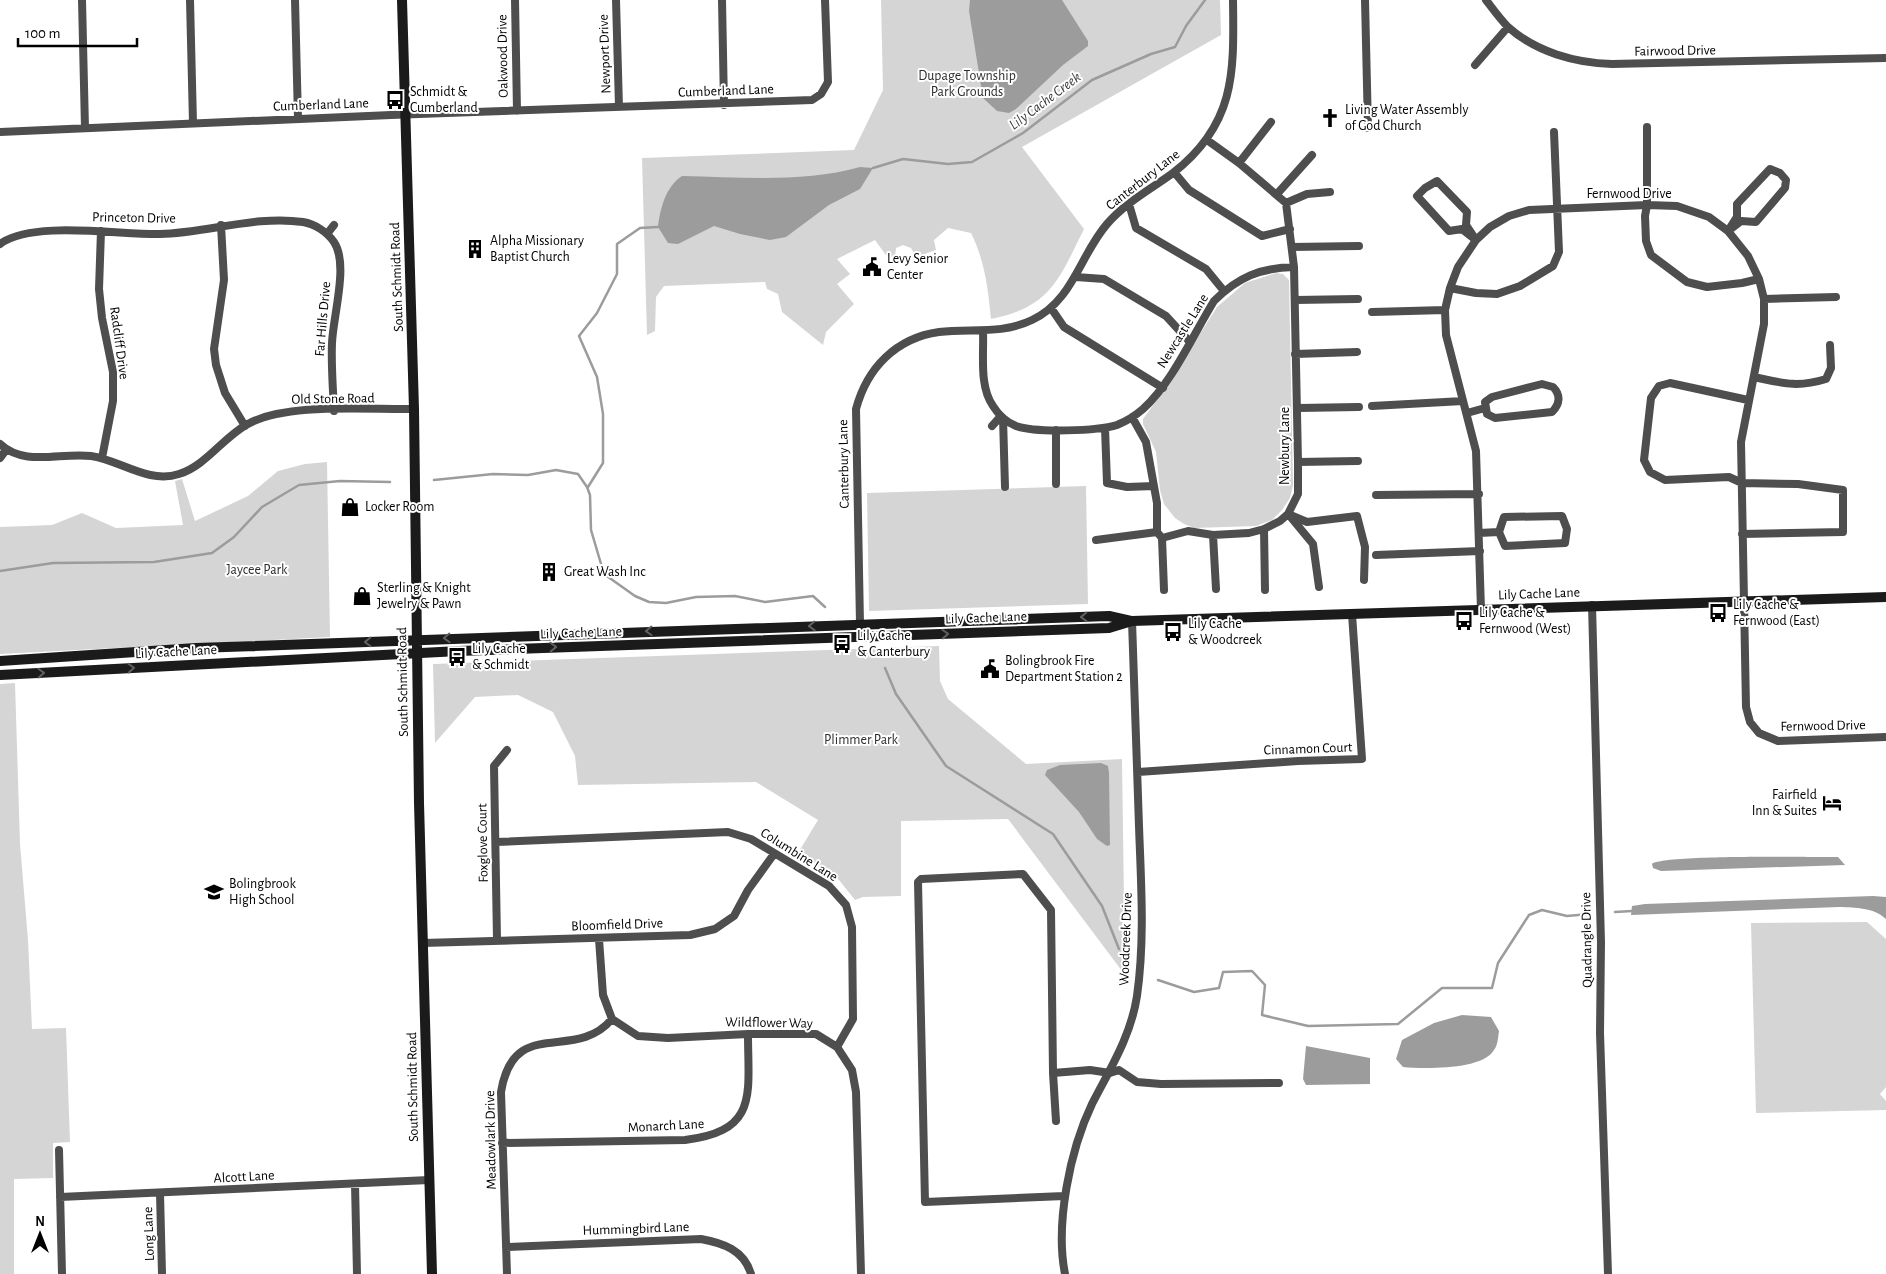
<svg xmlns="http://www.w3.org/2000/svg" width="1886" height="1274" font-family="'Alegreya Sans',sans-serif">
<rect width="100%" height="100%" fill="#fff"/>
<path fill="#d5d5d5" d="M 881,0 L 1220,0 L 1221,35 L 1022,147 L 1084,229 C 1059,279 1051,307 991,319 C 988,289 985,261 971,233 L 948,228 L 934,240 L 936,250 L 916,257 L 911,248 L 903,245 L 896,248 L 895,256 L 888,258 L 875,240 L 837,259 L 850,274 L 837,284 L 854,304 L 826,332 L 823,345 L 782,312 L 778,294 L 767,289 L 765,282 L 664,286 L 656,297 L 655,331 L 647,335 L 642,158 L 854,150 L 883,90 Z
M 1276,273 L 1283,274 L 1289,280 L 1293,485 L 1290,498 L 1282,510 L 1272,520 L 1256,526 L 1194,528 L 1184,524 L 1175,518 L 1164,504 L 1160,490 L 1156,452 L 1143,424 L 1143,419 L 1167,386 L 1217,307 L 1245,283 Z
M 327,462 L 330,637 L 0,654 L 0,527 L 52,525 L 82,513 L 116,528 L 183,525 L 175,481 L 182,479 L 195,521 L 248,496 L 278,471 L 305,464 Z
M 1086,486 L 1088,604 L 869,611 L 867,493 Z
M 939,646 L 940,681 L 948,699 L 1026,764 L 1122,759 L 1125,975 L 1008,819 L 901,821 L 901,896 L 863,897 L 855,900 L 839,880 L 798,853 L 818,820 L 756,782 L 578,785 L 575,756 L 553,712 L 518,695 L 475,697 L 435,743 L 433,664 Z
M 15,683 L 20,844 L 28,940 L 32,1029 L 66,1028 L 70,1142 L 53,1143 L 53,1178 L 14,1179 L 14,1274 L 0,1274 L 0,684 Z
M 1867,922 L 1886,939 L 1886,1087 L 1880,1094 L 1886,1101 L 1886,1110 L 1756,1113 L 1751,923 Z"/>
<path fill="#9c9c9c" d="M 970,0 L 1062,0 L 1088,41 L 1088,46 L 1063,65 L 1016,109 L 1009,113 L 997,111 L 983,98 L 969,11 Z
M 860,167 L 873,168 L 860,189 L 829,205 L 786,237 L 770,240 L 740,234 L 714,226 L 678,244 L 668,243 L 658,227 C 660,209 666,186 682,176 C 741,177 803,183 860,167 Z
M 1101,763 L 1108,766 L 1109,773 L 1110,845 L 1107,846 L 1097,839 L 1079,812 L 1045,775 L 1047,770 L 1060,765 Z
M 1819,857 L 1838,857 L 1845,865 L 1661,871 L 1653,868 L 1652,864 C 1662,855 1796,857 1819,857 Z
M 1873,896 L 1886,897 L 1886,919 C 1873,907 1856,908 1839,907 L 1631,915 L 1632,906 L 1645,904 Z
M 1462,1015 L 1491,1017 L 1499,1031 C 1498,1037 1498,1045 1494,1050 C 1483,1070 1424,1069 1403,1067 L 1396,1059 L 1402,1040 L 1434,1023 Z
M 1306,1046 L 1370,1058 L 1370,1084 L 1306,1085 L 1303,1079 Z"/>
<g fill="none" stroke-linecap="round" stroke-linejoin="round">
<path stroke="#9c9c9c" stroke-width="2.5" d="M 873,168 L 903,159 L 948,164 L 972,162 L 1023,133 L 1092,80 L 1151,54 L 1175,47 L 1186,26 L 1205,0
M 434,480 L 493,474 L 528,475 L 556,470 L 578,474 L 587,487 L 590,495 L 591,530 L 604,574 L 635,596 L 649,602 L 666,603 L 696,597 L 735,596 L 765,602 L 813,596 L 825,607
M 588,487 L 603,463 L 603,414 L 597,377 L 579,336 L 597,313 L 617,274 L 617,244 L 640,228 L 658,227
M 0,571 L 53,563 L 154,562 L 212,553 L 234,537 L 262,507 L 299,485 L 340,481 L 390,482
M 885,668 L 896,694 L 946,766 L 1053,834 L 1102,906 L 1119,949
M 1615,912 L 1632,911
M 1158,980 L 1194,992 L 1219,988 L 1223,972 L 1252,971 L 1265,985 L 1262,1015 L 1308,1026 L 1398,1024 L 1442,988 L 1492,988 L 1498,963 L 1529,915 L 1542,910 L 1567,916 L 1589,914"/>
<path stroke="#4e4e4e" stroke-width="8" d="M 82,0 L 85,128
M 190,0 L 193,123
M 295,0 L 298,119
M 515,0 L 517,111
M 616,0 L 619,107
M 722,0 L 724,105
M 1365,0 L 1368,128
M 1486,0 C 1493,9 1500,19 1508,27 C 1536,52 1575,63 1612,64 L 1886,58
M 1475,65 L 1508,27
M 1647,127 L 1647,205 L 1645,216 L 1646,241 L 1651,255 L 1687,282 L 1707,287 L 1742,283 L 1759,279
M 0,132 L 391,115 L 812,100 L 821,94 L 828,82 L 825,0
M 1239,163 L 1271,122
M 1770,169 L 1780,173 L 1786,180 L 1785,188 L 1756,222 L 1741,221 L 1728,231 L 1737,217 L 1737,204 Z
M 1174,172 L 1189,190 L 1262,236 L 1290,229
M 1437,181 L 1467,212 L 1466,225 L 1476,240 L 1462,229 L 1449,231 L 1417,196 L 1425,188 Z
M 1277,194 L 1312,155
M 1286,203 L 1307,194 L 1330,192
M 1129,204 L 1136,228 L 1206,269 L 1224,291
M 221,225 L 224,280 L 214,349 L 216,365 L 225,393 L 245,426
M 101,231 L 99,289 L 102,318 L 113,372 L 113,401 L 102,458
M 327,234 L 334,225
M 0,244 C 32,220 120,235 160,234 C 207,233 256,215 303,222 C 315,224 327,232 334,242 C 349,264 333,316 332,343 C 331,365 333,388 334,411
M 1292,247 L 1359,246
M 1076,277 L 1104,279 L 1166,316 L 1189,341
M 1450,288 L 1476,293 L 1497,294 L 1520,286 L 1553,266 L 1559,252 L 1554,132
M 1764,299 L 1836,297
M 1295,300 L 1358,299
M 1051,308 L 1064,327 L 1163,388
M 1372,312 L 1445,310
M 983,332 C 984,355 979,386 993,406 C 998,414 1006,422 1016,426 C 1035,433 1098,431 1117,425 C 1127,421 1136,415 1143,409 C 1172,383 1193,335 1214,301 C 1238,277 1260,268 1294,267
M 1295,354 L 1357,352
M 1754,377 C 1782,383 1797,388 1826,379 L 1831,368 L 1830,345
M 1542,384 L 1553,387 C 1561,395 1560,404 1552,412 L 1495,418 L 1487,414 L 1485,402 L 1492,397 Z
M 1372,406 L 1463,401
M 1298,408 L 1359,407
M 1467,413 L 1485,408
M 1132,417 L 1146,442 L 1157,503 L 1157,532 L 1162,538 L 1188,531 L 1213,535 L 1249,533 L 1264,529 L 1280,521 L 1288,514 L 1298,494 L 1298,462 L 1294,267 L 1286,203 L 1239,163 L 1207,140
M 1003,418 L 1005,487
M 992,426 L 1001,416
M 1105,428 L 1107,483 L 1127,487 L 1154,486
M 1056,430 L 1056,484
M 0,444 C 24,467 61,452 91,456 C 120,460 148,484 179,474 C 205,466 222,439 246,425 C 285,402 368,410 414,409
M 0,458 L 6,450
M 1298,462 L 1358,461
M 1376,495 L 1479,494
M 1288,514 L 1307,522 L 1357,516 L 1365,547 L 1364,580
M 1289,515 L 1313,544 L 1319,587
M 1264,529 L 1265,590
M 1479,533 L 1499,532 L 1505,546 L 1565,543 L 1567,529 L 1562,516 L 1504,517 L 1499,532
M 1742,534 L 1843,532 L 1843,490 L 1798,484 L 1742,483 L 1729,477 L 1665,480 L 1650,472 L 1644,460 L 1651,398 L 1659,386 L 1670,383 L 1748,400
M 1213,535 L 1216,589
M 1162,538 L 1164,590
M 1096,540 L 1157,532
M 1376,555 L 1480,551
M 1592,605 L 1601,942 L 1600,1033 L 1608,1274
M 1481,610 L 1476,451 L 1446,335 L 1445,310 L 1450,288 L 1458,267 L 1476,240 L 1490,227 L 1509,216 L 1529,210 L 1647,205 L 1677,206 L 1709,217 L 1728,231 L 1748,256 L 1759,279 L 1764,299 L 1764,324 L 1741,442 L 1746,707 L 1750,722 L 1759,733 L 1778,741 L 1886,737
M 860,624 L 856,409 C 867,368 896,338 939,332 C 971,328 1001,335 1032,320 C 1073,301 1080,255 1107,224 C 1125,203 1151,189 1173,173 C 1236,124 1234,72 1233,0
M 1138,772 L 1298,761 L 1362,759 L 1352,614
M 496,842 L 728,832 L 751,839 L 829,886 L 846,905 L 852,927 L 853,1019 L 837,1047
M 599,939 L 603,995 L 612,1019 L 638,1036 L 668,1038 L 748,1034 L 816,1034 L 837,1047 L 852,1070 L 856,1092 L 861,1274
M 497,940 L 494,766 L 507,750
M 423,943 L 690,935 L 715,929 L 734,916 L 748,890 L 774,854
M 1053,1073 L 1090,1070 L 1110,1073 L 1119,1070 L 1137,1082 L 1161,1084 L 1279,1083
M 1056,1121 L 1053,1073 L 1051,910 L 1023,874 L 921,879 L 918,882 L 925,1202 L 1064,1196
M 502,1143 L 685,1140 C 759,1131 748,1094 748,1034
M 59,1150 L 62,1274
M 355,1184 L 357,1274
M 160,1193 L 162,1274
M 60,1197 L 429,1180
M 506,1247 L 701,1239 C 723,1243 744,1250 751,1274
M 507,1274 L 501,1092 C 514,1014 574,1064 612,1019
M 1065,1274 C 1055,1224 1070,1150 1092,1104 C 1110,1069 1131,1036 1137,996 C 1145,940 1141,883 1139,826 C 1137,758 1135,690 1132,621"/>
<path stroke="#1b1b1b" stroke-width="10" d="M 402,0 L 414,409 L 419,803 L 432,1274
M 0,661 L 196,648 L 1109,616 L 1131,621
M 0,675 L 459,651 L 1109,628 L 1132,621 L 1886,597"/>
</g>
<defs><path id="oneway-chevron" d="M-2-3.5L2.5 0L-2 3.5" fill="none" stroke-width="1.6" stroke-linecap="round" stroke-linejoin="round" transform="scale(1.25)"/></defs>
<g stroke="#5f5f5f">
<use href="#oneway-chevron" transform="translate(1084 617) rotate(178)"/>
<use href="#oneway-chevron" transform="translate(812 626) rotate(178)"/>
<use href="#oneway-chevron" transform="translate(649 631) rotate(178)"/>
<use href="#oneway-chevron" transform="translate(945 634) rotate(-2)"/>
<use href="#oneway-chevron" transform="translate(447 638) rotate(178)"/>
<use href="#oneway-chevron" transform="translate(368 642) rotate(178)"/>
<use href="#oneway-chevron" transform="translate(553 647) rotate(-2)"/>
<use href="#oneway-chevron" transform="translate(131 668) rotate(-3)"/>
<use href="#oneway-chevron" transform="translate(41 673) rotate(-3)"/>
</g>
<defs>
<g id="bus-bare" transform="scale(1.5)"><path d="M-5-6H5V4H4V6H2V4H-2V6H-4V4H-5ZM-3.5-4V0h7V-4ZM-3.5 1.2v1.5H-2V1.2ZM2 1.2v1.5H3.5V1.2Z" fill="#000" stroke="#fff" stroke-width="2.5" paint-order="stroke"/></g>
<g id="church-bare" transform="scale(1.5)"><path d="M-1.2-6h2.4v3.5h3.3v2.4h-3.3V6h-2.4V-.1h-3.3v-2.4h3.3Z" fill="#000" stroke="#fff" stroke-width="2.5" paint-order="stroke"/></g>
<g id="building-bare" transform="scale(1.5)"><path d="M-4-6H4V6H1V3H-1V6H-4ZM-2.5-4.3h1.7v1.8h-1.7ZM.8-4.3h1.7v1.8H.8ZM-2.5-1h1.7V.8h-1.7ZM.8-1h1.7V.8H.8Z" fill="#000" stroke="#fff" stroke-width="2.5" paint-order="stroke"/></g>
<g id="civic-bare" transform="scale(1.5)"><path d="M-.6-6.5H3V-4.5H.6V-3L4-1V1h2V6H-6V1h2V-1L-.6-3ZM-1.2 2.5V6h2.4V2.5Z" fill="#000" stroke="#fff" stroke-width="2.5" paint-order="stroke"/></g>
<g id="shop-bare" transform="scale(1.5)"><path d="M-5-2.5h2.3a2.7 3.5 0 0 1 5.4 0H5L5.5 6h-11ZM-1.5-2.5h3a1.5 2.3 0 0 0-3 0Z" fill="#000" stroke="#fff" stroke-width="2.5" paint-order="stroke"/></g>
<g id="hotel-bare" transform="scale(1.5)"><path d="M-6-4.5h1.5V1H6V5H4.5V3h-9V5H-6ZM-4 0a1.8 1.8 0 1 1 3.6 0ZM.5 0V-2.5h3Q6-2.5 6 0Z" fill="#000" stroke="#fff" stroke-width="2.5" paint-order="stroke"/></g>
<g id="school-bare" transform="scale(1.5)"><path d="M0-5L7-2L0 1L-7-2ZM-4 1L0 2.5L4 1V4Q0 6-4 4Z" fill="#000" stroke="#fff" stroke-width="2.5" paint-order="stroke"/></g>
</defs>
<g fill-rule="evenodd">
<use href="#bus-bare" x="395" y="100"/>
<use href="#church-bare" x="1330" y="118"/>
<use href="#building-bare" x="475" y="249"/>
<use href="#civic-bare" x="872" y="267"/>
<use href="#shop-bare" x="350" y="507"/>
<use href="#building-bare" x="549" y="572"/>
<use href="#shop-bare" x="362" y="596"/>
<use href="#bus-bare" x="1718" y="613"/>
<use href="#bus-bare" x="1464" y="621"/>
<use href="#bus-bare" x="1173" y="632"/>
<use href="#bus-bare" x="842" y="644"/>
<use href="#bus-bare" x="457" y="657"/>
<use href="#civic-bare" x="990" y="669"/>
<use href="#hotel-bare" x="1832" y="803"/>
<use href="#school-bare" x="214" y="892"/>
</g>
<g text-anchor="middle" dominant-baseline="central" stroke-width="4" stroke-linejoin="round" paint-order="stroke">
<g font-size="14" fill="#000" stroke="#fff">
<text transform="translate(1675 51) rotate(-1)">Fairwood Drive</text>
<text transform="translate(605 54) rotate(-92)">Newport Drive</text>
<text transform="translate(503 56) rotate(-91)">Oakwood Drive</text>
<text transform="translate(726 91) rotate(-2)">Cumberland Lane</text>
<text transform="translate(321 105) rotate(-2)">Cumberland Lane</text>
<text transform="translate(1143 180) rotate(-38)">Canterbury Lane</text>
<text x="1629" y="194">Fernwood Drive</text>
<text transform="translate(134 218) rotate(1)">Princeton Drive</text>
<text transform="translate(397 277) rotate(-92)">South Schmidt Road</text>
<text transform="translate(323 319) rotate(-85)">Far Hills Drive</text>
<text transform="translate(1183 331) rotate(-58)">Newcastle Lane</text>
<text transform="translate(119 343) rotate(82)">Radcliff Drive</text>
<text transform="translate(333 399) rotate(-1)">Old Stone Road</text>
<text transform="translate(1285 446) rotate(-90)">Newbury Lane</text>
<text transform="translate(844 464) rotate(-91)">Canterbury Lane</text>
<text transform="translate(1539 594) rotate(-2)">Lily Cache Lane</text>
<text transform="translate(986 618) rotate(-2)">Lily Cache Lane</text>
<text transform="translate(581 633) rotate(-2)">Lily Cache Lane</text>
<text transform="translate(176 652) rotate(-3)">Lily Cache Lane</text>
<text transform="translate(403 682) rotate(-91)">South Schmidt Road</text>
<text transform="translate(1823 726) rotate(-1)">Fernwood Drive</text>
<text transform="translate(1308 749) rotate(-2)">Cinnamon Court</text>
<text transform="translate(483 843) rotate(-91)">Foxglove Court</text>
<text transform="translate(799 855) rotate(32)">Columbine Lane</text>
<text transform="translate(617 925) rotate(-2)">Bloomfield Drive</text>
<text transform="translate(1126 939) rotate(-88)">Woodcreek Drive</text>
<text transform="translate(1587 940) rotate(-91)">Quadrangle Drive</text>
<text transform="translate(769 1023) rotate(1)">Wildflower Way</text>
<text transform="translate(413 1087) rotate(-91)">South Schmidt Road</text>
<text transform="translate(666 1126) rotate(-3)">Monarch Lane</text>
<text transform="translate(491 1140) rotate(-91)">Meadowlark Drive</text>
<text transform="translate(244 1177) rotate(-3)">Alcott Lane</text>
<text transform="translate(636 1229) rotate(-2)">Hummingbird Lane</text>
<text transform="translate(149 1234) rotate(-92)">Long Lane</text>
</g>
<g font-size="14" fill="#2c2c2c" stroke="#fff">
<text x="967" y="76">Dupage Township<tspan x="967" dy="16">Park Grounds</tspan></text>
<text x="257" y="570">Jaycee Park</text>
<text x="861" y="740">Plimmer Park</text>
</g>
<g font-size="14" fill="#000" stroke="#fff" text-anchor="start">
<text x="410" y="92">Schmidt &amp;<tspan x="410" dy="16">Cumberland</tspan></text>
<text x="1345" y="110">Living Water Assembly<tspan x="1345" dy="16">of God Church</tspan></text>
<text x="490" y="241">Alpha Missionary<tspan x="490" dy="16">Baptist Church</tspan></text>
<text x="887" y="259">Levy Senior<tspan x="887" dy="16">Center</tspan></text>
<text x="365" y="507">Locker Room</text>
<text x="564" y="572">Great Wash Inc</text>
<text x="377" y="588">Sterling &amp; Knight<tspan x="377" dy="16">Jewelry &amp; Pawn</tspan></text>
<text x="1733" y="605">Lily Cache &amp;<tspan x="1733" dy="16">Fernwood (East)</tspan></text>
<text x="1479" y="613">Lily Cache &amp;<tspan x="1479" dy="16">Fernwood (West)</tspan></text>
<text x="1188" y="624">Lily Cache<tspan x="1188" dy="16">&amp; Woodcreek</tspan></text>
<text x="857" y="636">Lily Cache<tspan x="857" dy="16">&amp; Canterbury</tspan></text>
<text x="472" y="649">Lily Cache<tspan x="472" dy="16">&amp; Schmidt</tspan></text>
<text x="1005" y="661">Bolingbrook Fire<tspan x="1005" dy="16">Department Station 2</tspan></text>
<text x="1817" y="795" text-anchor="end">Fairfield<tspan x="1817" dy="16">Inn &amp; Suites</tspan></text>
<text x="229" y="884">Bolingbrook<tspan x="229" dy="16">High School</tspan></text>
</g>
<g font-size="15" font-style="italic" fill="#3d3d3d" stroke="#fff">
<text transform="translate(1045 101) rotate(-37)">Lily Cache Creek</text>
</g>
</g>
<g transform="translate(40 1234)" stroke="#ffffff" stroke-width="4" paint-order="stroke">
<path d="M0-4L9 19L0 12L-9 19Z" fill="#000000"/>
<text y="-8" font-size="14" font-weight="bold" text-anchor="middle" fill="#000000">N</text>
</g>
<path d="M18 38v8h119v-8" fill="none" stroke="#000000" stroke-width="2.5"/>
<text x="25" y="38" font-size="15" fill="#000000" stroke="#ffffff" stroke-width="4" paint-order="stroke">100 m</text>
</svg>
